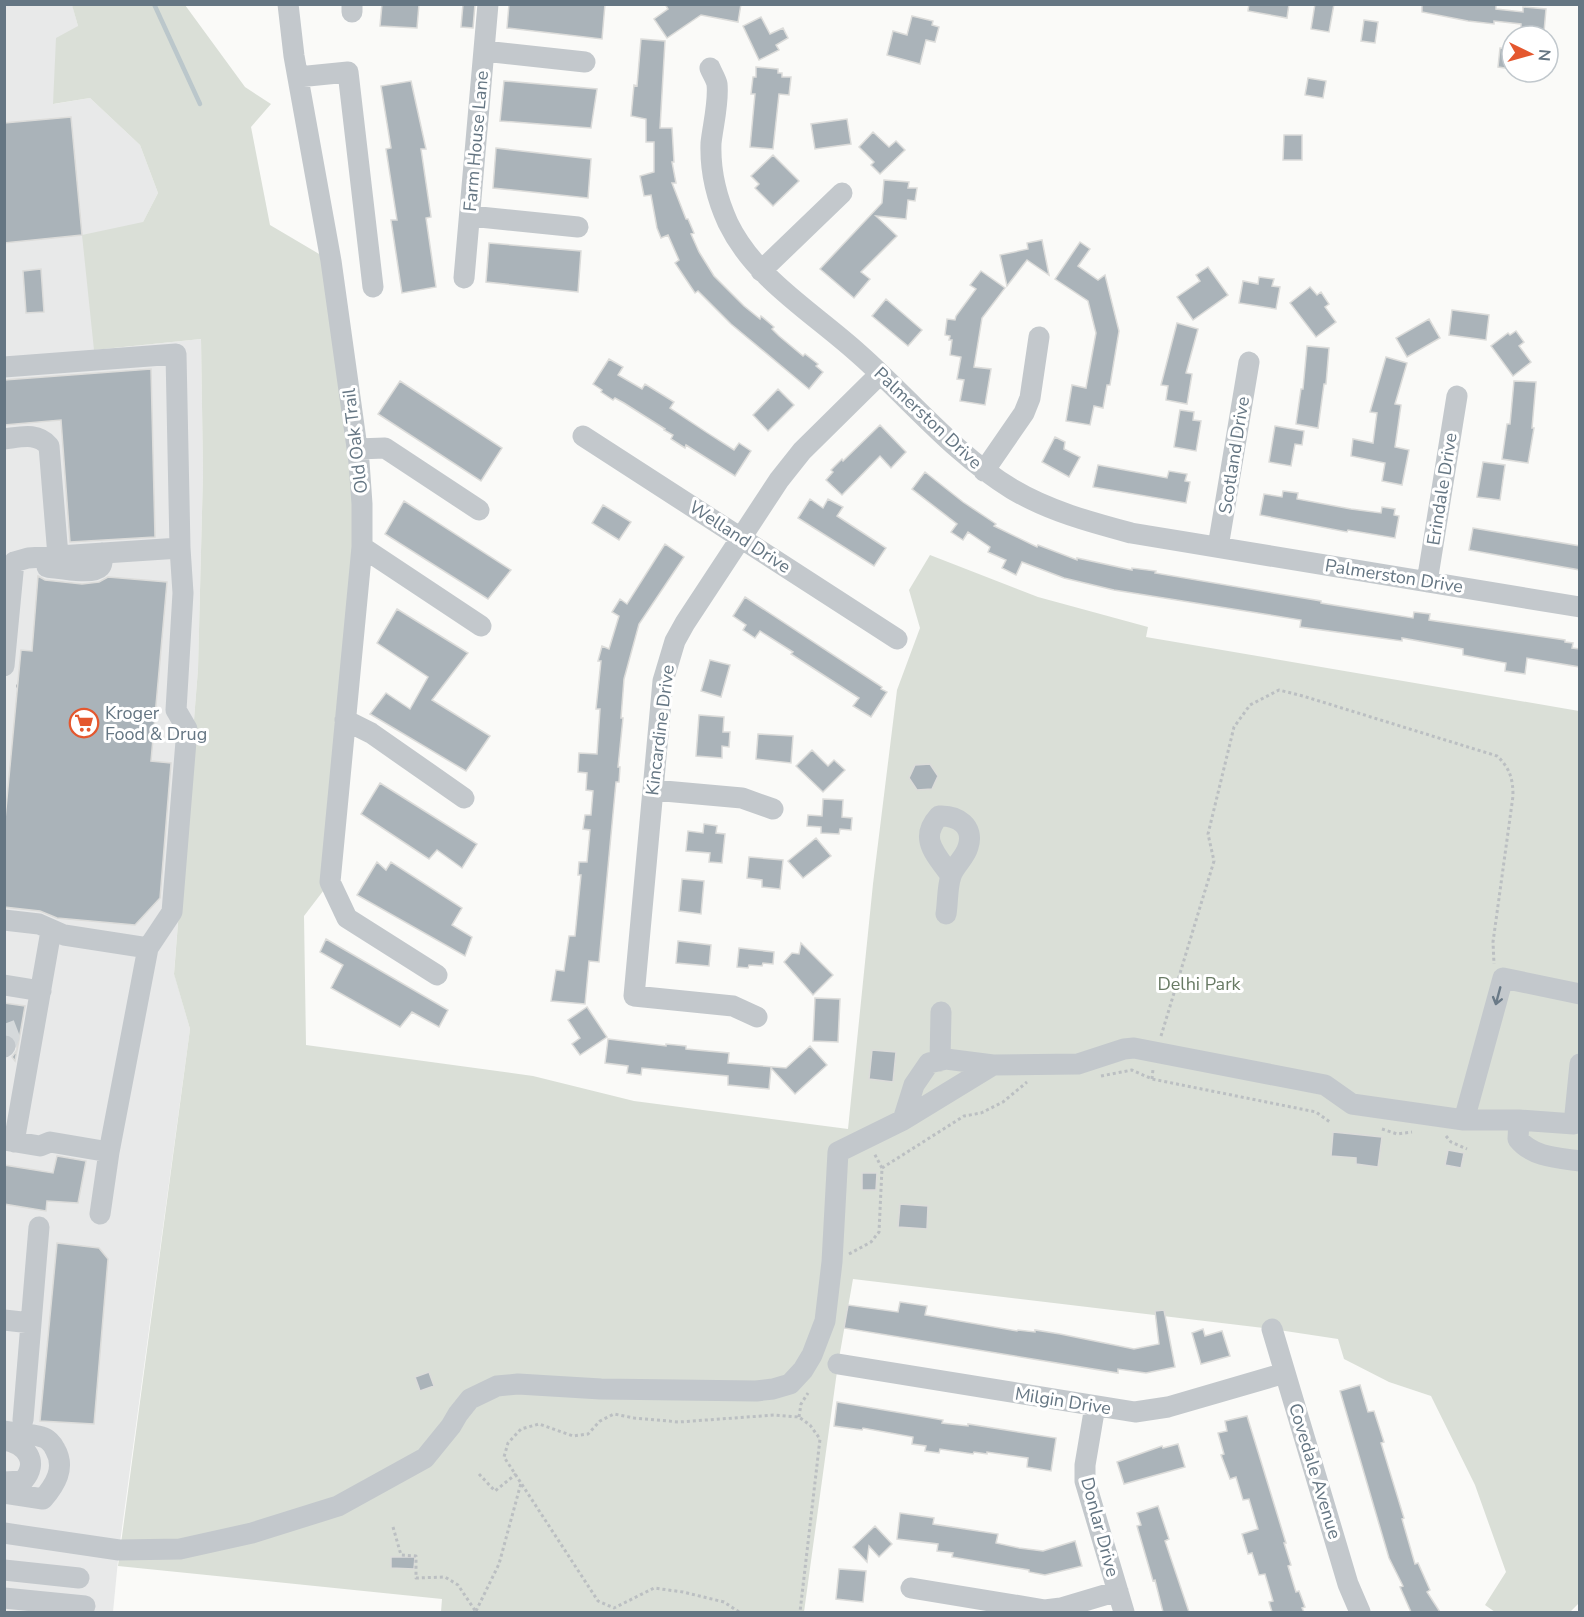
<svg xmlns="http://www.w3.org/2000/svg" width="1584" height="1617" font-family="'Nunito Sans',sans-serif">
<rect width="100%" height="100%" fill="#fafaf8"/>
<path fill="#e8e9e9" d="M 72,4 L 78,26 L 54,104 L 90,98 L 140,145 L 158,193 L 143,222 L 94,350 L 201,339 L 203,473 L 198,669 L 174,973 L 190,1029 L 119,1550 L 113,1612 L 5,1612 L 4,5 Z"/>
<path fill="#dadfd7" d="M 72,5 L 185,5 L 245,87 L 271,104 L 251,127 L 270,225 L 331,261 L 359,462 L 330,882 L 304,916 L 306,1045 L 533,1076 L 634,1101 L 848,1129 L 873,884 L 897,690 L 920,628 L 909,590 L 930,555 L 1038,597 L 1148,627 L 1146,637 L 1579,711 L 1579,1603 L 1570,1612 L 1495,1612 L 1485,1605 L 1506,1572 L 1475,1485 L 1431,1396 L 1389,1382 L 1344,1359 L 1338,1339 L 1272,1329 L 853,1279 L 838,1364 L 804,1612 L 441,1612 L 442,1599 L 118,1566 L 190,1029 L 174,974 L 198,669 L 203,473 L 201,339 L 94,350 L 82,235 L 143,222 L 158,193 L 140,145 L 90,98 L 53,104 L 56,38 L 78,26 Z"/>
<g fill="none" stroke-linecap="round" stroke-linejoin="round">
<path stroke="#bbc7cb" stroke-width="4.5" d="M 154,4 L 200,104"/>
</g>
<path fill="#aab3b9" stroke="#dcdcda" stroke-width="1.5" d="M 382,4 L 419,4 L 417,28 L 380,26 Z
M 463,4 L 475,4 L 473,28 L 461,27 Z
M 509,4 L 605,4 L 602,39 L 507,28 Z
M 665,4 L 741,4 L 738,22 L 701,15 L 667,38 L 654,19 L 668,9 Z
M 1249,4 L 1289,4 L 1287,18 L 1248,11 Z
M 1315,4 L 1334,4 L 1329,32 L 1311,29 Z
M 1422,4 L 1496,4 L 1496,9 L 1523,12 L 1523,7 L 1546,9 L 1544,32 L 1521,30 L 1521,24 L 1494,21 L 1494,24 L 1468,21 L 1422,12 Z
M 912,16 L 933,21 L 932,25 L 939,27 L 935,42 L 926,40 L 920,64 L 887,55 L 893,31 L 907,35 Z
M 761,17 L 770,34 L 783,28 L 788,38 L 776,45 L 779,50 L 759,60 L 743,26 Z
M 1364,20 L 1378,22 L 1375,43 L 1361,41 Z
M 641,39 L 665,41 L 660,128 L 672,128 L 674,162 L 672,162 L 676,183 L 672,183 L 686,219 L 688,219 L 694,233 L 691,234 L 699,252 L 714,276 L 744,306 L 760,319 L 761,316 L 774,327 L 772,329 L 779,336 L 803,356 L 805,354 L 818,364 L 816,366 L 823,372 L 809,389 L 731,324 L 698,291 L 695,293 L 675,263 L 679,260 L 668,235 L 661,238 L 657,228 L 651,195 L 644,196 L 640,176 L 654,172 L 654,142 L 646,142 L 646,119 L 631,116 L 634,85 L 637,86 Z
M 1500,48 L 1512,49 L 1512,69 L 1498,67 Z
M 756,67 L 778,69 L 778,73 L 782,73 L 782,77 L 791,77 L 789,95 L 779,94 L 773,149 L 750,147 L 755,94 L 751,94 L 753,77 L 756,77 Z
M 1308,78 L 1326,81 L 1323,98 L 1305,95 Z
M 411,81 L 426,149 L 421,149 L 431,217 L 426,218 L 436,287 L 402,293 L 391,220 L 397,220 L 386,149 L 391,148 L 381,86 Z
M 504,81 L 597,89 L 591,128 L 500,121 Z
M 71,117 L 82,235 L 4,243 L 4,123 Z
M 847,119 L 851,144 L 815,149 L 811,124 Z
M 873,132 L 889,147 L 896,141 L 905,150 L 880,174 L 871,165 L 874,162 L 859,147 Z
M 1284,135 L 1302,135 L 1302,160 L 1283,160 Z
M 496,148 L 591,159 L 588,198 L 493,188 Z
M 773,155 L 799,181 L 773,206 L 755,188 L 759,184 L 751,176 Z
M 884,180 L 909,182 L 908,188 L 917,188 L 915,201 L 908,200 L 906,219 L 876,216 L 897,236 L 861,272 L 870,279 L 854,298 L 820,269 L 882,203 Z
M 1042,240 L 1049,275 L 1027,260 L 1007,286 L 1000,255 L 1028,249 L 1027,243 Z
M 1080,242 L 1090,249 L 1078,266 L 1098,280 L 1105,275 L 1119,331 L 1110,385 L 1107,385 L 1103,408 L 1094,406 L 1090,425 L 1066,421 L 1072,385 L 1086,388 L 1096,333 L 1088,301 L 1055,279 Z
M 489,243 L 581,251 L 578,292 L 486,282 Z
M 1208,267 L 1228,295 L 1193,320 L 1177,297 L 1200,281 L 1196,275 Z
M 41,269 L 44,312 L 26,313 L 23,271 Z
M 981,271 L 1005,288 L 982,318 L 974,367 L 991,369 L 985,405 L 960,401 L 964,380 L 957,379 L 961,357 L 950,355 L 952,340 L 949,340 L 950,336 L 945,335 L 947,319 L 955,320 L 956,316 L 976,289 L 970,285 Z
M 1259,277 L 1274,279 L 1272,286 L 1280,287 L 1276,309 L 1239,303 L 1243,281 L 1258,284 Z
M 1310,287 L 1317,295 L 1321,292 L 1329,304 L 1325,307 L 1336,322 L 1316,337 L 1290,303 Z
M 886,299 L 922,330 L 908,346 L 872,316 Z
M 1452,310 L 1489,315 L 1486,340 L 1449,335 Z
M 1429,319 L 1440,338 L 1407,357 L 1396,338 Z
M 1177,323 L 1198,329 L 1186,373 L 1192,374 L 1187,404 L 1166,400 L 1168,386 L 1161,385 Z
M 1516,331 L 1524,342 L 1519,346 L 1531,362 L 1513,376 L 1491,346 L 1508,333 L 1510,335 Z
M 1307,346 L 1329,348 L 1326,384 L 1324,384 L 1318,428 L 1296,424 L 1301,389 L 1303,389 Z
M 1386,357 L 1407,363 L 1395,404 L 1401,405 L 1395,447 L 1409,450 L 1402,485 L 1382,481 L 1385,463 L 1351,456 L 1353,439 L 1373,443 L 1377,413 L 1370,412 Z
M 609,359 L 623,367 L 618,375 L 642,389 L 645,384 L 674,402 L 670,408 L 706,432 L 734,450 L 739,443 L 751,451 L 735,476 L 686,445 L 685,448 L 671,439 L 673,435 L 664,430 L 665,429 L 624,403 L 615,398 L 613,400 L 601,392 L 602,390 L 593,384 Z
M 151,369 L 155,537 L 70,542 L 61,420 L 4,425 L 4,380 Z
M 400,381 L 502,448 L 481,481 L 378,414 Z
M 1514,381 L 1536,382 L 1532,428 L 1534,428 L 1528,463 L 1502,459 L 1507,424 L 1510,424 Z
M 778,389 L 794,405 L 768,431 L 753,415 Z
M 1180,410 L 1194,412 L 1193,420 L 1201,421 L 1196,451 L 1174,447 Z
M 880,425 L 906,452 L 891,468 L 880,456 L 842,495 L 826,480 L 833,472 L 831,470 L 842,459 L 843,461 Z
M 1275,426 L 1304,431 L 1302,445 L 1295,444 L 1291,466 L 1269,462 Z
M 1055,437 L 1065,442 L 1064,449 L 1080,457 L 1069,477 L 1042,462 Z
M 1483,462 L 1505,465 L 1500,500 L 1477,497 Z
M 1098,465 L 1167,478 L 1169,471 L 1187,474 L 1185,481 L 1190,482 L 1186,503 L 1093,487 Z
M 925,472 L 963,502 L 996,524 L 994,526 L 1037,547 L 1038,545 L 1077,560 L 1077,558 L 1132,570 L 1132,568 L 1156,571 L 1155,573 L 1321,601 L 1321,603 L 1413,618 L 1414,612 L 1430,614 L 1429,620 L 1565,640 L 1565,642 L 1573,643 L 1572,648 L 1580,649 L 1580,667 L 1527,658 L 1525,674 L 1505,671 L 1506,663 L 1463,655 L 1463,649 L 1402,638 L 1402,641 L 1300,627 L 1301,620 L 1114,590 L 1064,578 L 1022,562 L 1016,575 L 1002,568 L 1006,560 L 988,552 L 990,547 L 968,532 L 963,540 L 951,532 L 957,524 L 912,489 Z
M 1283,491 L 1298,493 L 1297,499 L 1351,509 L 1381,513 L 1382,507 L 1395,509 L 1394,515 L 1399,516 L 1395,538 L 1348,530 L 1347,532 L 1260,515 L 1264,494 L 1282,497 Z
M 810,499 L 823,508 L 828,499 L 843,507 L 837,516 L 886,548 L 874,566 L 798,518 Z
M 404,501 L 511,570 L 488,599 L 385,534 Z
M 603,505 L 631,522 L 619,540 L 592,523 Z
M 1473,528 L 1580,546 L 1580,570 L 1469,550 Z
M 665,544 L 684,557 L 639,624 L 624,679 L 621,718 L 623,718 L 618,767 L 620,767 L 619,782 L 616,782 L 599,962 L 589,961 L 585,1004 L 551,1001 L 556,970 L 564,971 L 569,936 L 575,936 L 581,875 L 578,875 L 579,862 L 587,862 L 590,830 L 583,829 L 585,815 L 591,815 L 593,791 L 586,790 L 587,773 L 578,772 L 579,753 L 597,754 L 600,709 L 596,709 L 601,661 L 598,661 L 602,646 L 609,649 L 619,616 L 612,612 L 620,599 L 627,604 Z
M 38,576 L 45,580 L 82,584 L 99,582 L 108,577 L 167,582 L 151,761 L 171,763 L 160,898 L 135,925 L 57,918 L 40,911 L 4,907 L 4,830 L 21,650 L 32,651 Z
M 745,597 L 882,687 L 881,689 L 887,692 L 871,717 L 853,706 L 859,698 L 791,654 L 793,652 L 760,631 L 755,638 L 743,630 L 746,625 L 733,616 Z
M 397,609 L 468,653 L 432,700 L 490,736 L 466,771 L 370,714 L 386,693 L 410,709 L 428,677 L 377,643 Z
M 710,660 L 730,665 L 721,697 L 701,691 Z
M 699,715 L 724,717 L 723,732 L 730,732 L 729,747 L 722,746 L 722,758 L 696,756 Z
M 758,734 L 793,736 L 791,763 L 756,759 Z
M 812,750 L 828,766 L 834,760 L 845,770 L 823,792 L 796,766 Z
M 930,764 L 938,776 L 932,789 L 917,790 L 909,778 L 915,765 Z
M 380,783 L 477,844 L 462,868 L 437,850 L 429,859 L 361,814 Z
M 823,799 L 843,800 L 842,817 L 852,818 L 851,830 L 840,829 L 839,834 L 821,833 L 821,827 L 807,826 L 808,815 L 822,816 Z
M 704,824 L 717,826 L 716,833 L 725,834 L 722,863 L 709,862 L 710,853 L 686,851 L 688,831 L 703,833 Z
M 816,838 L 831,856 L 803,878 L 788,861 Z
M 749,857 L 783,860 L 780,889 L 762,887 L 762,880 L 747,878 Z
M 377,862 L 386,870 L 391,862 L 462,908 L 452,925 L 472,937 L 465,956 L 357,895 Z
M 682,879 L 704,881 L 701,914 L 679,911 Z
M 326,939 L 448,1010 L 439,1027 L 412,1012 L 400,1027 L 331,988 L 343,965 L 320,952 Z
M 678,941 L 711,945 L 709,966 L 676,963 Z
M 801,943 L 833,975 L 813,995 L 784,962 L 792,953 L 799,954 Z
M 739,948 L 774,952 L 773,964 L 763,963 L 762,966 L 749,965 L 748,968 L 737,967 Z
M 815,998 L 840,999 L 838,1042 L 813,1041 Z
M 4,1003 L 25,1006 L 19,1040 L 15,1061 L 12,1057 L 17,1050 L 17,1042 L 14,1037 L 4,1034 Z
M 587,1007 L 607,1037 L 580,1055 L 572,1044 L 580,1038 L 568,1020 Z
M 608,1039 L 666,1046 L 666,1044 L 686,1046 L 686,1049 L 729,1053 L 728,1063 L 786,1068 L 810,1046 L 827,1065 L 795,1094 L 771,1068 L 769,1089 L 728,1085 L 728,1076 L 642,1068 L 641,1075 L 627,1073 L 628,1066 L 605,1063 Z
M 872,1050 L 896,1052 L 893,1082 L 869,1079 Z
M 1333,1132 L 1382,1137 L 1378,1167 L 1356,1164 L 1356,1158 L 1331,1156 Z
M 1448,1150 L 1464,1153 L 1461,1168 L 1445,1165 Z
M 57,1156 L 86,1161 L 78,1203 L 47,1201 L 46,1211 L 4,1204 L 4,1165 L 53,1173 Z
M 862,1173 L 877,1173 L 876,1190 L 862,1190 Z
M 900,1204 L 928,1206 L 927,1229 L 898,1227 Z
M 57,1243 L 99,1248 L 108,1259 L 94,1424 L 40,1421 Z
M 900,1302 L 927,1306 L 925,1315 L 1017,1331 L 1018,1330 L 1035,1332 L 1035,1330 L 1060,1334 L 1134,1349 L 1159,1344 L 1155,1311 L 1164,1310 L 1175,1367 L 1146,1373 L 1118,1369 L 1118,1373 L 844,1328 L 848,1305 L 898,1312 Z
M 1203,1329 L 1205,1336 L 1222,1331 L 1230,1356 L 1201,1364 L 1192,1333 Z
M 429,1372 L 434,1386 L 420,1391 L 415,1377 Z
M 1360,1385 L 1368,1412 L 1374,1411 L 1384,1442 L 1381,1443 L 1404,1518 L 1402,1519 L 1415,1564 L 1418,1563 L 1430,1590 L 1427,1592 L 1440,1612 L 1411,1612 L 1400,1587 L 1403,1586 L 1389,1558 L 1340,1391 Z
M 837,1402 L 943,1420 L 942,1423 L 968,1426 L 968,1424 L 1056,1438 L 1051,1471 L 1027,1467 L 1028,1458 L 987,1452 L 987,1454 L 974,1452 L 973,1454 L 940,1449 L 939,1453 L 925,1451 L 926,1446 L 912,1444 L 913,1437 L 863,1428 L 862,1430 L 834,1426 Z
M 1247,1416 L 1286,1543 L 1284,1543 L 1291,1565 L 1288,1566 L 1296,1592 L 1299,1591 L 1305,1607 L 1302,1608 L 1304,1612 L 1272,1612 L 1269,1602 L 1273,1601 L 1265,1574 L 1259,1575 L 1252,1553 L 1248,1554 L 1242,1534 L 1258,1529 L 1249,1499 L 1243,1500 L 1236,1477 L 1230,1479 L 1221,1455 L 1224,1454 L 1218,1433 L 1227,1431 L 1225,1421 Z
M 1178,1444 L 1185,1467 L 1124,1484 L 1117,1462 L 1162,1446 L 1163,1448 Z
M 1158,1506 L 1169,1539 L 1165,1541 L 1189,1612 L 1163,1612 L 1155,1580 L 1153,1581 L 1137,1526 L 1141,1525 L 1137,1513 Z
M 900,1513 L 934,1518 L 933,1524 L 998,1534 L 996,1543 L 1019,1548 L 1043,1551 L 1075,1541 L 1082,1566 L 1045,1575 L 1029,1572 L 1029,1570 L 952,1557 L 953,1553 L 937,1551 L 938,1544 L 897,1539 Z
M 875,1526 L 892,1544 L 879,1557 L 869,1546 L 867,1562 L 853,1547 Z
M 391,1557 L 415,1557 L 414,1569 L 391,1568 Z
M 839,1569 L 866,1571 L 863,1602 L 836,1599 Z"/>
<g fill="none" stroke-linecap="round" stroke-linejoin="round">
<path stroke="#d5d9db" stroke-width="21" stroke-dasharray="21 10" stroke-linecap="butt" d="M 4,1024 L 9,1037 L 5,1046"/>
<path stroke="#bbbfc2" stroke-width="3" stroke-dasharray="3 3" stroke-linecap="butt" d="M 16,686 L 17,686
M 4,816 L 6,816
M 1161,1036 L 1214,861 L 1208,834 L 1234,727 L 1250,705 L 1279,690 L 1303,696 L 1497,756 C 1510,768 1513,779 1513,796 L 1493,942 L 1494,964
M 1101,1076 L 1132,1070 L 1152,1079 L 1316,1112 L 1330,1122
M 1152,1079 L 1153,1069
M 1382,1129 L 1397,1134 L 1412,1132
M 1446,1136 L 1451,1142 L 1467,1149
M 882,1168 L 964,1116 L 981,1113 L 1003,1102 L 1027,1082
M 849,1254 L 871,1242 L 879,1232 L 882,1168 L 874,1153
M 799,1417 L 801,1404 L 808,1393
M 479,1474 L 495,1491 L 516,1474
M 393,1527 L 401,1555 L 416,1556 L 416,1578 L 445,1577 L 458,1585 L 476,1612
M 476,1611 L 499,1564 L 521,1483
M 739,1612 L 724,1602 L 683,1592 L 654,1588 L 614,1608 L 598,1601 L 504,1457 L 508,1443 L 521,1429 L 539,1424 L 573,1436 L 588,1434 L 600,1421 L 614,1414 L 634,1418 L 679,1422 L 775,1415 L 799,1417 L 810,1425 L 820,1439 L 800,1612"/>
<path stroke="#c3c8cc" stroke-width="21" d="M 288,4 L 294,56 L 331,261 L 359,462 L 362,504 L 362,547 L 330,882 L 347,918 L 437,975
M 352,12 L 352,4
M 484,51 L 585,62
M 710,68 C 712,73 716,79 717,84 C 719,102 713,125 711,143 C 710,170 717,199 728,223 C 755,279 814,313 859,354 C 910,399 953,453 1012,489 C 1049,511 1090,522 1131,533 L 1580,607
M 298,77 L 348,72 L 373,287
M 470,216 L 578,227
M 761,271 L 842,193
M 464,278 L 488,4
M 4,367 L 176,354 L 180,548 L 183,593 L 176,710 L 187,729 L 172,912 L 148,948 L 109,1152 L 100,1214
M 583,436 L 897,639
M 4,439 C 21,437 37,432 49,446 L 58,556
M 357,449 L 385,448 L 479,510
M 984,471 L 1024,413 L 1030,398 L 1039,337
M 362,547 L 481,626
M 1218,547 L 1249,362
M 14,562 L 28,558 L 180,548
M 47,567 C 58,568 93,575 100,567 C 103,564 102,558 102,553
M 1427,582 L 1457,396
M 4,666 L 14,562
M 345,720 L 371,733 L 464,798
M 653,790 L 742,798 L 773,809
M 946,914 C 948,902 947,888 951,876 C 954,866 965,858 968,847 C 975,826 957,815 939,816 C 918,839 936,854 951,876
M 4,920 L 39,924 L 64,935 L 148,948
M 4,985 L 41,991
M 757,1017 L 733,1006 L 634,996 L 663,681 L 675,641 L 685,623 L 779,480 L 802,451 L 880,374
M 4,1047 L 5,1046
M 940,1061 L 941,1012
M 903,1120 L 914,1085 L 929,1063 L 946,1059 L 993,1065
M 1464,1120 L 1503,978 L 1580,994
M 1519,1120 L 1518,1139 C 1532,1157 1558,1158 1580,1161
M 4,1140 L 40,1146 L 50,1142 L 109,1152
M 14,1142 L 51,931
M 4,1320 L 31,1323
M 1272,1329 L 1348,1584 L 1360,1612
M 838,1364 L 1135,1412 L 1168,1407 L 1285,1373
M 1095,1406 L 1085,1465 L 1085,1481 L 1124,1612
M 23,1420 L 39,1227
M 4,1431 C 16,1433 30,1433 42,1437 C 47,1438 53,1444 55,1449 C 66,1468 55,1485 43,1499 L 4,1493
M 4,1440 C 26,1444 40,1462 23,1481 L 4,1482
M 4,1533 L 119,1550 L 180,1549 L 252,1533 L 338,1506 L 425,1458 L 451,1426 L 458,1414 L 470,1399 L 497,1386 L 518,1384 L 601,1389 L 756,1391 L 773,1389 L 790,1384 L 803,1370 L 812,1355 L 825,1321 L 832,1262 L 838,1152 L 903,1120 L 993,1065 L 1078,1064 L 1124,1049 L 1134,1048 L 1325,1085 L 1352,1104 L 1464,1120 L 1519,1120 L 1574,1124 L 1580,1064
M 4,1570 L 79,1578
M 911,1588 L 1045,1610 L 1061,1608 L 1118,1591
M 4,1598 L 85,1606"/>
</g>
<defs><path id="oneway-shaft" d="M-6 0H5M1.5-3L5.5 0L1.5 3" fill="none" stroke-width="1.6" stroke-linecap="round" stroke-linejoin="round" transform="scale(1.5)"/></defs>
<use stroke="#6a7a87" href="#oneway-shaft" transform="translate(1498 996) rotate(105)"/>
<defs>
<g id="supermarket-ring" transform="scale(1.5)"><circle r="9.5" fill="#fff" stroke="#e4572e" stroke-width="1.5"/><path d="M-6-5.5h2.5l.6 2H6L4.5 2H-2.5L-4.4-4H-6ZM-1.5 3.2a1.3 1.3 0 1 0 .1 0ZM3 3.2a1.3 1.3 0 1 0 .1 0Z" fill="#e4572e"/></g>
</defs>
<g fill-rule="evenodd">
<use href="#supermarket-ring" x="84" y="723"/>
</g>
<g text-anchor="middle" dominant-baseline="central" stroke-width="6" stroke-linejoin="round" paint-order="stroke">
<g font-size="18" fill="#657683" stroke="#fff">
<text transform="translate(476 141) rotate(-85)">Farm House Lane</text>
<text transform="translate(928 418) rotate(43)">Palmerston Drive</text>
<text transform="translate(355 441) rotate(-97)">Old Oak Trail</text>
<text transform="translate(1234 455) rotate(-81)">Scotland Drive</text>
<text transform="translate(1442 489) rotate(-81)">Erindale Drive</text>
<text transform="translate(740 537) rotate(33)">Welland Drive</text>
<text transform="translate(1394 576) rotate(9)">Palmerston Drive</text>
<text transform="translate(660 730) rotate(-83)">Kincardine Drive</text>
<text transform="translate(1063 1401) rotate(9)">Milgin Drive</text>
<text transform="translate(1315 1471) rotate(73)">Covedale Avenue</text>
<text transform="translate(1100 1527) rotate(75)">Donlar Drive</text>
</g>
<g font-size="18" fill="#657683" stroke="#fff" text-anchor="start">
<text x="105" y="713">Kroger<tspan x="105" dy="21">Food &amp; Drug</tspan></text>
</g>
<g font-size="18" fill="#687a64" stroke="#fff">
<text x="1199" y="984">Delhi Park</text>
</g>
</g>
<rect width="1584" height="1617" fill="none" stroke="#657683" stroke-width="12"/>
<g transform="translate(1530 54) rotate(95)"><circle r="28" fill="#ffffff" stroke="#c1c8cd" stroke-width="1.5"/>
<path d="M0-4.5L10 22L0 15L-10 22Z" fill="#e4572e"/>
<text y="-9" font-size="16" font-weight="bold" text-anchor="middle" fill="#657683">N</text>
</g>
</svg>
